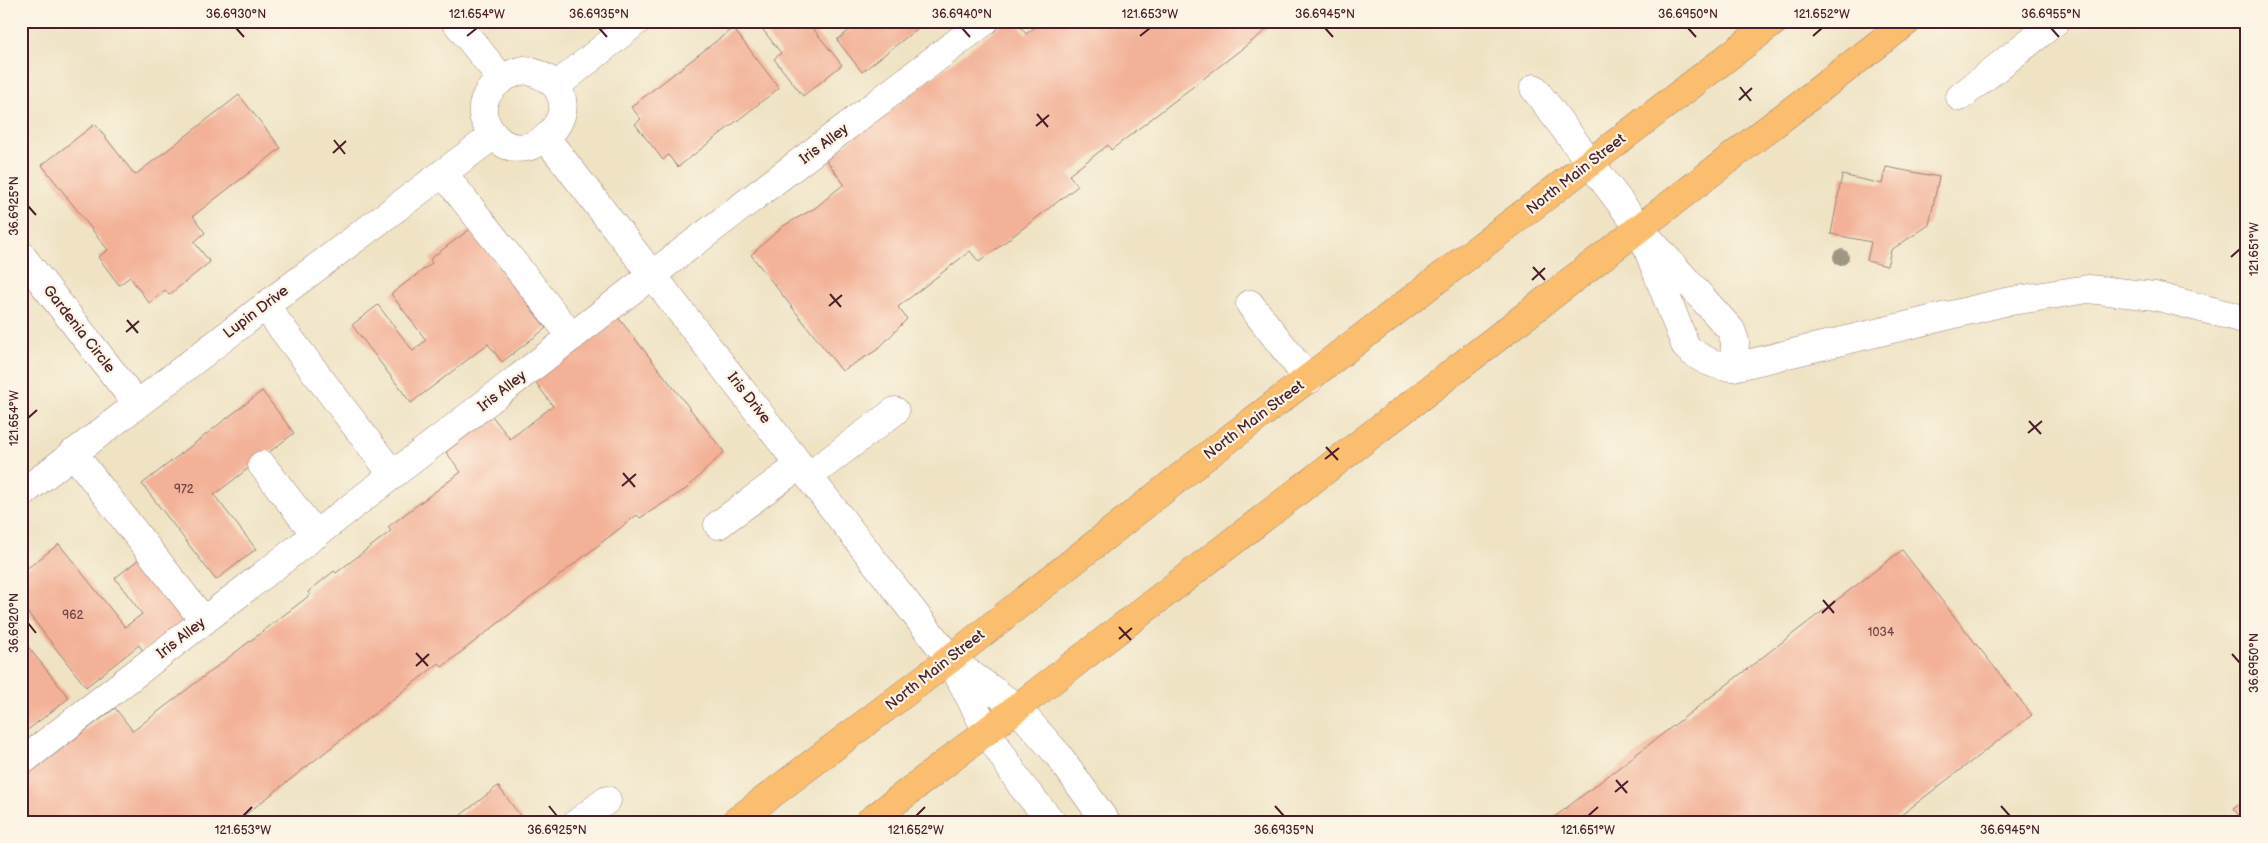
<svg xmlns="http://www.w3.org/2000/svg" width="2268" height="843" font-family="'Balsamiq Sans',sans-serif">
<rect width="100%" height="100%" fill="#fcf5e5"/>
<filter id="ink" filterUnits="userSpaceOnUse"><feTurbulence type="fractalNoise" baseFrequency=".02" numOctaves="2"/><feDisplacementMap in="SourceGraphic" scale="10" xChannelSelector="R" yChannelSelector="G"/><feConvolveMatrix kernelMatrix="1 2 1 2 8 2 1 2 1" color-interpolation-filters="sRGB"/></filter>
<filter id="wash" filterUnits="userSpaceOnUse"><feTurbulence type="fractalNoise" baseFrequency=".0096" numOctaves="4" result="noise"/><feDisplacementMap in="SourceGraphic" scale="20" xChannelSelector="R" yChannelSelector="G"/><feGaussianBlur stdDeviation="1.12" result="paint"/><feColorMatrix in="noise" values="0 0 0 0 0 0 0 0 0 0 0 0 0 0 0 0 0 1.4 0 .05"/><feComposite in="paint" operator="in"/></filter>
<g filter="url(#wash)">
<rect width="100%" height="100%" fill="#efe3c4"/>
<g id="blocks">
<path fill="#f3b197" d="M 756,21 L 807,21 L 842,65 L 803,96 L 774,59 L 781,53 Z
M 861,21 L 927,21 L 862,72 L 837,40 Z
M 1006,21 L 1016,21 L 1026,34 L 1043,21 L 1278,21 L 1111,150 L 1108,145 L 1069,175 L 1078,186 L 979,262 L 970,251 L 898,307 L 907,319 L 877,350 L 842,371 L 751,255 L 783,226 L 815,208 L 844,184 L 826,160 Z
M 733,28 L 779,88 L 678,167 L 668,155 L 663,160 L 635,124 L 641,119 L 631,107 Z
M 239,95 L 281,148 L 193,216 L 205,233 L 194,242 L 210,262 L 169,295 L 165,290 L 149,303 L 130,277 L 119,285 L 98,257 L 108,250 L 42,165 L 95,124 L 135,175 Z
M 1886,167 L 1939,177 L 1929,225 L 1891,250 L 1887,266 L 1867,261 L 1871,242 L 1831,234 L 1842,175 L 1882,184 Z
M 470,229 L 546,328 L 502,362 L 488,344 L 411,403 L 352,325 L 378,305 L 413,351 L 426,340 L 391,294 L 432,263 L 430,259 Z
M 617,316 L 724,452 L 686,489 L 640,518 L 637,515 L 442,667 L 439,663 L 236,822 L 21,822 L 21,780 L 115,708 L 133,731 L 310,595 L 308,592 L 334,571 L 336,573 L 391,531 L 388,527 L 461,472 L 446,452 L 492,416 L 510,439 L 553,406 L 534,380 Z
M 262,391 L 294,433 L 214,495 L 256,549 L 216,580 L 142,484 Z
M 59,544 L 125,627 L 142,614 L 115,578 L 139,559 L 185,619 L 143,651 L 139,645 L 86,687 L 21,604 L 21,573 Z
M 1902,550 L 2032,715 L 1892,822 L 1548,822 Z
M 21,638 L 69,698 L 21,735 Z
M 498,786 L 525,822 L 452,822 Z
M 2247,798 L 2247,822 L 2244,822 L 2233,808 Z"/>
</g>
</g>
<g filter="url(#ink)">
<use href="#blocks" fill-opacity="0" stroke="#9c8178" stroke-width="1"/>
<g fill="none" stroke-linecap="round" stroke-linejoin="round">
<g stroke="#9c8178" stroke-width="29">
<path id="minor" d="M 455,21 L 501,78
M 525,70 C 615,92 520,194 486,123 C 473,97 502,73 525,70 Z
M 556,86 L 637,21
M 1534,88 L 1640,229 L 1731,330 L 1735,341 L 1734,367
M 1960,97 L 2056,21
M 546,138 L 950,659 L 987,731 L 1021,785 L 1052,822
M 443,173 L 572,337
M 1640,229 L 1686,347 C 1700,359 1715,367 1734,367 L 2005,302 L 2088,289 L 2155,296 L 2247,320
M 21,255 L 137,404
M 1250,304 L 1309,380
M 265,306 L 393,475
M 73,453 L 204,621
M 262,465 L 316,535
M 809,476 L 895,411
M 21,494 L 265,306 L 494,135
M 718,525 L 800,465
M 955,663 L 1016,707 L 1059,756 L 1106,822
M 21,762 L 653,274 L 985,21
M 578,822 L 607,800"/>
</g>
<g stroke="#9c8178" stroke-width="29">
<path id="major" d="M 735,822 L 950,659 L 1199,462 L 1775,21
M 869,822 L 1908,21"/>
</g>
<use href="#minor" stroke="#fff" stroke-width="28"/>
<use href="#major" stroke="#fabe6e" stroke-width="28"/>
</g>
<circle fill="#9e9784" cx="1841" cy="257" r="8"/>
</g>
<path fill="none" stroke="#4a1f2b" stroke-width="2" d="M 236,28 L 244,37M 599,28 L 607,37M 962,28 L 970,37M 1325,28 L 1333,37M 1688,28 L 1696,37M 2051,28 L 2059,37M 467,36 L 477,28M 1140,36 L 1150,28M 1813,36 L 1822,28M 1740,87 L 1751,101M 1739,100 L 1752,88M 1037,114 L 1048,127M 1036,126 L 1049,115M 334,140 L 345,154M 333,153 L 346,141M 28,206 L 36,215M 2231,257 L 2240,249M 1533,267 L 1545,280M 1532,280 L 1545,268M 830,294 L 841,307M 829,306 L 842,295M 127,320 L 138,333M 126,332 L 139,321M 28,418 L 37,410M 2029,421 L 2041,434M 2028,433 L 2042,421M 1326,447 L 1338,460M 1325,459 L 1339,448M 623,473 L 635,487M 622,486 L 636,474M 1823,600 L 1834,613M 1822,613 L 1835,601M 28,623 L 36,633M 1119,627 L 1131,640M 1119,639 L 1132,628M 416,653 L 428,666M 2232,654 L 2240,663M 416,666 L 429,654M 1616,780 L 1627,793M 1615,792 L 1628,781M 549,806 L 557,816M 1275,806 L 1284,816M 2001,806 L 2010,816M 243,816 L 252,807M 916,816 L 925,807M 1588,816 L 1598,807"/>
<g text-anchor="middle" dominant-baseline="central" stroke-width="4.5" stroke-linejoin="round" paint-order="stroke">
<g font-size="12" fill="#744446">
<text x="184" y="489">972</text>
<text x="73" y="615">962</text>
<text x="1881" y="632">1034</text>
</g>
<g font-size="15" fill="#4a1f2b" stroke="#fcf5e5">
<text transform="translate(824 144) rotate(-37)">Iris Alley</text>
<text transform="translate(1576 174) rotate(-38)">North Main Street</text>
<text transform="translate(256 312) rotate(-37)">Lupin Drive</text>
<text transform="translate(79 329) rotate(52)">Gardenia Circle</text>
<text transform="translate(502 391) rotate(-38)">Iris Alley</text>
<text transform="translate(749 398) rotate(52)">Iris Drive</text>
<text transform="translate(1254 420) rotate(-37)">North Main Street</text>
<text transform="translate(181 638) rotate(-38)">Iris Alley</text>
<text transform="translate(935 670) rotate(-38)">North Main Street</text>
</g>
</g>
<rect width="2268" height="843" fill="none" stroke="#fcf5e5" stroke-width="55"/>
<rect x="28" y="28" width="2212" height="788" fill="none" stroke="#4a1f2b" stroke-width="2"/>
<g font-size="12" text-anchor="middle" fill="#4a1f2b">
<text x="236" y="18">36.6930°N</text>
<text x="477" y="18">121.654°W</text>
<text x="599" y="18">36.6935°N</text>
<text x="962" y="18">36.6940°N</text>
<text x="1150" y="18">121.653°W</text>
<text x="1325" y="18">36.6945°N</text>
<text x="1688" y="18">36.6950°N</text>
<text x="1822" y="18">121.652°W</text>
<text x="2051" y="18">36.6955°N</text>
<text transform="translate(14 206) rotate(-90)" y="4">36.6925°N</text>
<text transform="translate(2254 249) rotate(-90)" y="4">121.651°W</text>
<text transform="translate(14 418) rotate(-90)" y="4">121.654°W</text>
<text transform="translate(14 623) rotate(-90)" y="4">36.6920°N</text>
<text transform="translate(2254 663) rotate(-90)" y="4">36.6950°N</text>
<text x="243" y="834">121.653°W</text>
<text x="557" y="834">36.6925°N</text>
<text x="916" y="834">121.652°W</text>
<text x="1284" y="834">36.6935°N</text>
<text x="1588" y="834">121.651°W</text>
<text x="2010" y="834">36.6945°N</text>
</g>
</svg>
